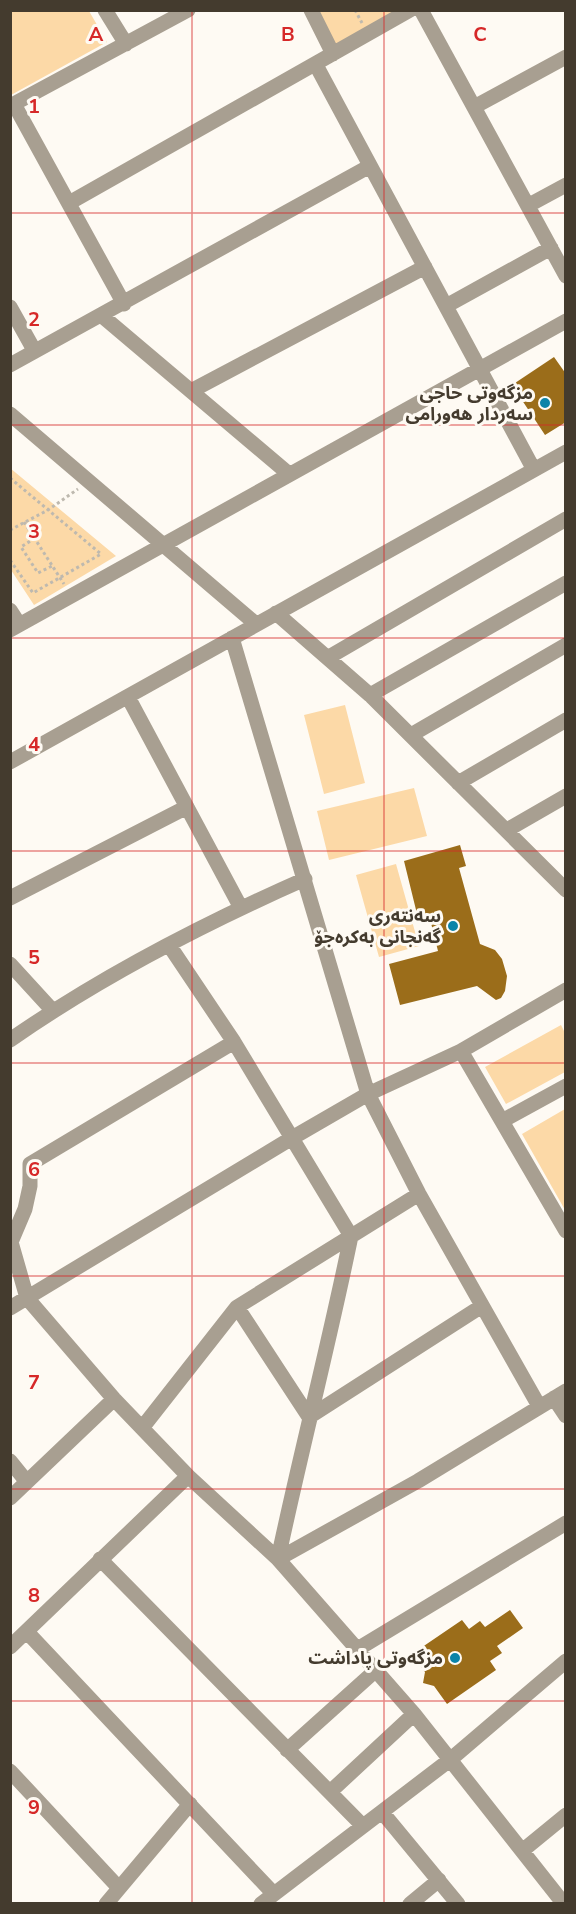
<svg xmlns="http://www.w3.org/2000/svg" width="576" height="1914" font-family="'Nunito Sans','Noto Sans Arabic',sans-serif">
<rect width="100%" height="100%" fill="#fefaf3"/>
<path fill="#fcd9a7" d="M 11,10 L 89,11 L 107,42 L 11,95 Z
M 399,10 L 335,47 L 315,11 Z
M 10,468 L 116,556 L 34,605 L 11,570 Z
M 345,705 L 365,783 L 324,794 L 304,715 Z
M 414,788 L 427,836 L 329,860 L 317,811 Z
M 396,864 L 419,946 L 379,957 L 356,875 Z
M 561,1025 L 565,1033 L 565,1072 L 506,1104 L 485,1067 Z
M 565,1109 L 565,1210 L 522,1134 Z"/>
<path fill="#9b6d1a" d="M 554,357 L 566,374 L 566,422 L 545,435 L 512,385 Z
M 460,845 L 466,866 L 459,868 L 480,944 L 495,950 L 502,959 L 507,976 L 505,991 L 501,998 L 496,1000 L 477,986 L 400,1005 L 389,964 L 438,951 L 429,915 L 418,918 L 404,861 Z
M 510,1610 L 523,1628 L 497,1646 L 502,1653 L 490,1661 L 496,1670 L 447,1704 L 434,1686 L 423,1683 L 425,1672 L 412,1654 L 462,1620 L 469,1629 L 480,1621 L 485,1627 Z"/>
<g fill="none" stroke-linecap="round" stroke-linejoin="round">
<path stroke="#beb9af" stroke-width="3" stroke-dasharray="3 3" stroke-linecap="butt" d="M 355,10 L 362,23
M 10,478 L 101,554 L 33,593 L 10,560
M 24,522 L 64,584
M 10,530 L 48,510 L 78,489
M 35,538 L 21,547 L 38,573 L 52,566"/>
<path stroke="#a89f91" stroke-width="15" d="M 105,10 L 126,44
M 311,10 L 333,54
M 421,10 L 566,276
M 316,65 L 534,470
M 14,104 L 124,304
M 10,106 L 188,10
M 474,107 L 566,57
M 69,203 L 410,10
M 529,205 L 566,185
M 446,306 L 551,248
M 10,307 L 34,350
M 101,315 L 289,474
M 10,365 L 370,166
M 191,391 L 425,267
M 10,414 L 256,624
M 10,610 L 19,624
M 276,613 L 370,695 L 566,890
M 10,630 L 566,321
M 232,638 L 368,1094 L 419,1194 L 539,1406
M 329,657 L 566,519
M 370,695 L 566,583
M 128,697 L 241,908
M 411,735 L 566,645
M 10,762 L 566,452
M 458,783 L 566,720
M 507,830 L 566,796
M 10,898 L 187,807
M 169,945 L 234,1042 L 351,1236 C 329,1344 301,1451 278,1559 L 414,1714 L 564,1904
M 10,964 L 53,1011
M 10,1040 C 102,976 203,924 305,879
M 234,1042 L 30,1164 L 30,1186 L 25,1209 L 11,1242 L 27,1298 L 114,1399 L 188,1476 L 278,1559 L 418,1481 L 566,1391
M 461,1051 L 566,1231
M 502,1121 L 566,1086
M 237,1307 L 309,1417 L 482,1306
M 10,1308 L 292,1138 L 368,1094 L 461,1051 L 566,990
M 554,1398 L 566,1416
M 142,1428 L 237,1307 L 419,1194
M 10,1461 L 27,1482
M 10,1498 L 114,1399
M 100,1559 L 363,1826
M 27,1632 L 273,1893
M 10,1647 L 188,1476
M 356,1650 L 566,1523
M 287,1750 L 375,1671
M 10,1771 L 119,1888
M 330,1792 L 414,1714
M 382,1812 L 458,1904
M 522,1851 L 566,1815
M 106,1904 L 190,1804
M 261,1904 L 451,1759 L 566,1661
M 410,1904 L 439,1880"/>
</g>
<path fill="none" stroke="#d62828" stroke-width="1.5" stroke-opacity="0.55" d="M 192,10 L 192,1904M 384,10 L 384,1904M 10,213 L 566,213M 10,425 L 566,425M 10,638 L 566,638M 10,851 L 566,851M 10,1063 L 566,1063M 10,1276 L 566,1276M 10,1489 L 566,1489M 10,1701 L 566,1701"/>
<g fill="#0b84a9" stroke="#fefaf3" stroke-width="2">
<circle cx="545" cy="403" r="6"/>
<circle cx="453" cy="926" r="6"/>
<circle cx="455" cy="1658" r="6"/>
</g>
<g text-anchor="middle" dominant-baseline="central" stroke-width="6" stroke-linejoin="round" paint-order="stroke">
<g font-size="18" font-weight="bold" fill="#443b2e" stroke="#fefaf3" text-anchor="end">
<text x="533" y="393">مزگەوتی حاجی<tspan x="533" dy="21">سەردار هەورامی</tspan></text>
<text x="441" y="916">سەنتەری<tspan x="441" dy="21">گەنجانی بەکرەجۆ</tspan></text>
<text x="443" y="1658">مزگەوتی پاداشت</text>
</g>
</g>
<g font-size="20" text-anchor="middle" font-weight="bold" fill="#d62828" stroke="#fefaf3" stroke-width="6" stroke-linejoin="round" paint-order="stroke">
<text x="96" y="41">A</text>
<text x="288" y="41">B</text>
<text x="480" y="41">C</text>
<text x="34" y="113">1</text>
<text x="34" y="326">2</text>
<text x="34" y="538">3</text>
<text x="34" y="751">4</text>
<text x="34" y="964">5</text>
<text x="34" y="1176">6</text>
<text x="34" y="1389">7</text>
<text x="34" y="1602">8</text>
<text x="34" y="1814">9</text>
</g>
<rect width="576" height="1914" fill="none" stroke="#443b2e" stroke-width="24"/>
</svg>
